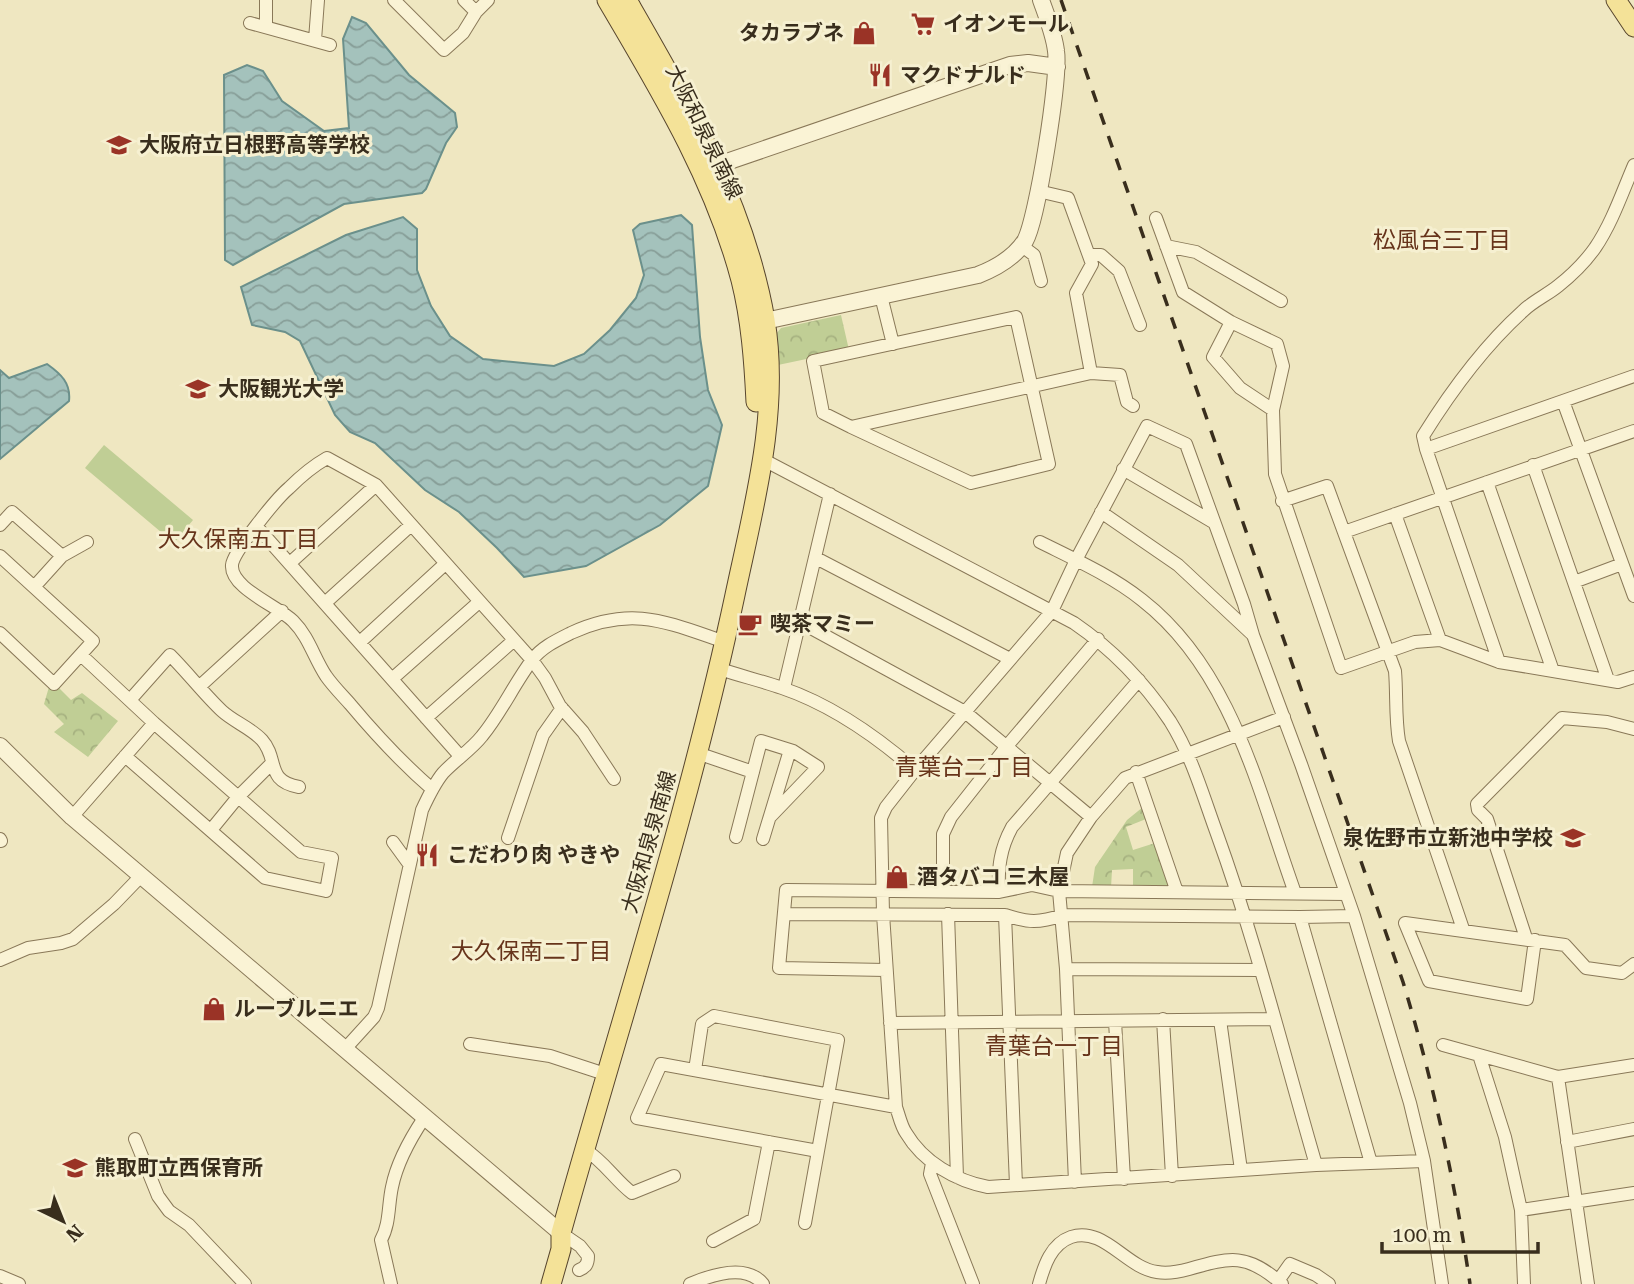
<svg xmlns="http://www.w3.org/2000/svg" width="1634" height="1284" font-family="'Roboto Serif','Noto Sans JP',serif">
<defs>
<pattern id="park-crowns" width="20" height="18" patternUnits="userSpaceOnUse" patternTransform="scale(1.75)"><rect width="20" height="18" fill="#c0ce95"/><path d="M2 6a3 3 0 1 1 6 0M12 15a3 3 0 1 1 6 0" fill="none" stroke="#a6b180"/></pattern>
<pattern id="water-waves" width="16" height="10" patternUnits="userSpaceOnUse" patternTransform="scale(1.75)"><rect width="16" height="10" fill="#a4c2bc"/><path d="M0 5q4-4 8 0t8 0" fill="none" stroke="#879e98"/></pattern>
</defs>
<rect width="100%" height="100%" fill="#efe7c1"/>
<path fill="url(#park-crowns)" d="M 841,315 L 849,350 L 778,365 L 776,334 L 781,328 Z
M 51,680 L 71,700 L 82,693 L 118,721 L 88,757 L 54,732 L 64,724 L 44,704 Z
M 1143,807 L 1146,819 L 1126,827 L 1133,850 L 1155,843 L 1170,885 L 1168,888 L 1133,888 L 1133,869 L 1112,870 L 1111,888 L 1092,887 L 1095,867 L 1127,820 Z"/>
<path fill="#c0ce95" d="M 104,445 L 193,520 L 174,543 L 85,468 Z"/>
<path fill="url(#water-waves)" stroke="#6b908b" stroke-width="2" d="M 352,17 L 366,23 L 409,75 L 455,113 L 457,127 L 446,143 L 426,189 L 422,193 L 344,204 L 233,265 L 225,260 L 224,75 L 247,65 L 263,71 L 282,101 L 324,131 L 349,128 L 343,39 Z
M 681,215 L 692,225 L 700,337 L 708,390 L 722,425 L 708,486 L 660,525 L 586,566 L 524,577 L 497,548 L 459,512 L 425,490 L 375,443 L 350,432 L 335,415 L 300,341 L 285,332 L 252,325 L 241,287 L 346,235 L 403,217 L 417,229 L 417,270 L 431,306 L 450,336 L 483,359 L 554,366 L 584,354 L 610,330 L 636,298 L 644,275 L 633,230 L 640,224 Z
M 47,364 C 61,374 71,383 69,401 L 0,459 L 0,370 L 9,378 Z"/>
<g fill="none" stroke-linecap="round" stroke-linejoin="round">
<g stroke="#897858" stroke-width="14">
<path id="minor" d="M 394,0 L 444,50 L 463,33 L 476,12
M 464,0 L 476,12 L 488,0
M 250,23 L 330,45
M 266,26 L 266,0
M 315,40 L 318,0
M 1156,218 L 1183,292 L 1231,322 L 1277,344 L 1283,366 L 1273,410 L 1275,474 L 1341,668 L 1415,642 L 1440,640 L 1499,662 L 1618,682 L 1634,677
M 1022,246 L 1034,255 L 1041,281
M 1166,246 L 1196,252 L 1281,301
M 1089,255 L 1101,255 L 1119,271 L 1140,325
M 881,296 L 893,344
M 1231,322 L 1213,357 L 1240,388 L 1273,410
M 1091,373 L 1120,375 L 1127,402 L 1133,406
M 1563,401 L 1634,596
M 851,427 L 823,413 L 813,361 L 1016,317 L 1049,464 L 971,483 L 851,427 L 1091,373 L 1076,293 L 1092,264 L 1068,198 L 1038,191
M 1426,449 L 1423,436 C 1451,391 1483,347 1523,311 C 1533,301 1547,295 1558,286 C 1572,275 1585,262 1595,248 C 1612,223 1622,193 1634,165
M 762,459 L 1074,623 C 1112,649 1144,682 1170,721 C 1192,756 1203,796 1217,834 C 1256,942 1284,1055 1316,1165
M 1533,465 L 1608,680
M 1123,469 L 1213,522
M 1487,482 L 1553,671
M 1282,501 L 1327,486 L 1395,671 C 1397,695 1395,717 1399,741 L 1463,929
M 1101,512 L 1178,565 L 1253,635 L 1301,764 L 1354,916 L 1410,1103 L 1424,1161 L 1442,1284
M 1395,514 L 1440,640
M 0,525 L 12,512 L 62,556 L 34,587
M 257,527 L 460,756
M 1344,532 L 1634,431
M 1040,542 C 1074,559 1112,576 1142,600 C 1232,670 1258,790 1295,893
M 0,556 L 93,641 L 54,684 L 0,633
M 62,556 L 87,542
M 816,558 L 1010,659
M 290,563 L 376,485
M 1574,582 L 1622,564
M 325,603 L 411,525
M 800,622 L 965,712 L 1091,817
M 1253,635 L 1244,604 L 1186,444 L 1147,426 L 1076,560 L 1052,611 L 915,770 L 886,807 L 881,818 L 883,914 L 896,1107 C 899,1115 901,1126 906,1133 C 923,1162 956,1181 988,1187 L 1316,1165 L 1424,1161
M 360,642 L 445,564
M 81,655 L 154,723 L 301,852 L 332,858 L 326,891 L 265,878 L 125,756
M 1499,662 L 1426,449 L 1634,376
M 720,669 C 741,676 762,681 782,688 C 832,705 876,736 915,770
M 392,679 L 479,602
M 200,686 L 282,611
M 784,688 L 830,494
M 130,700 L 170,655 C 188,673 204,694 222,711 C 234,722 251,728 262,740 C 279,759 265,781 299,787
M 426,718 L 513,641
M 697,753 L 753,772
M 1136,772 L 1177,892
M 432,789 C 402,763 376,735 350,704 C 342,695 333,686 326,676 C 314,658 309,637 293,621 C 278,606 230,588 232,565 C 233,552 277,498 289,488 C 300,477 313,466 327,458 L 376,485 L 532,660 L 545,678 L 560,706 L 583,732 L 614,779
M 72,817 L 154,723
M 211,830 L 238,797 L 272,763
M 736,837 L 761,741 L 793,751 L 818,767 L 770,817
M 508,838 L 543,735 L 562,708
M 0,839 L 1,841
M 763,839 L 790,750
M 393,842 L 409,864
M 943,891 L 943,834 L 951,817 L 1007,746 L 1098,639
M 999,892 C 998,867 1000,849 1012,827 L 1139,680
M 785,914 L 1005,915 C 1029,923 1039,923 1063,915 L 1300,917 L 1354,916
M 948,914 L 957,1177
M 1005,915 L 1016,1185
M 1300,917 L 1371,1163
M 1526,938 L 1487,819 L 1478,810 L 1477,804 L 1562,718 L 1607,722 L 1634,729
M 1535,940 L 1527,999 L 1429,981 L 1405,923 L 1565,945 L 1586,968 L 1622,973 L 1634,964
M 0,960 L 28,948 L 61,943 L 73,939 L 114,904 L 141,876
M 1066,969 L 1260,970
M 886,970 L 779,968 L 786,890 L 999,892 L 1032,885 L 1059,891 L 1346,894
M 1163,1019 L 1172,1176
M 1220,1020 L 1241,1170
M 1115,1021 L 1124,1179
M 890,1023 L 1273,1019
M 470,1044 L 550,1056 L 605,1074
M 1443,1045 L 1558,1077 L 1634,1065
M 344,1050 L 374,1017 L 378,1008 L 422,810 C 428,797 434,784 443,773 C 455,760 471,750 482,736 C 501,713 514,684 532,660 C 542,647 557,640 571,633 C 632,605 666,622 725,642
M 1479,1055 L 1505,1137 L 1521,1210 L 1524,1284
M 695,1070 L 702,1024 L 714,1016 L 838,1040 L 805,1223
M 1558,1077 L 1588,1284
M 135,1139 L 158,1196 L 169,1211 L 189,1225 L 245,1284
M 1567,1142 L 1634,1129
M 584,1149 C 604,1161 614,1179 632,1193 L 674,1176
M 818,1151 L 637,1118 L 661,1064 L 896,1107
M 932,1163 L 930,1174 L 973,1284
M 1075,1182 L 1066,969 L 1059,891 L 1067,853 L 1091,817 L 1125,778 L 1284,717
M 1521,1210 L 1634,1193
M 561,1233 L 580,1246 L 588,1256 C 588,1264 586,1267 579,1270
M 713,1241 L 754,1219 L 769,1142
M 0,1276 L 19,1284
M 1278,1281 L 1290,1264 L 1316,1275 L 1329,1284
M 391,1284 L 381,1240 C 390,1224 388,1205 392,1187 C 397,1162 410,1139 424,1118
M 690,1284 C 711,1275 746,1263 763,1284
M 1039,1284 C 1044,1266 1051,1244 1071,1237 C 1104,1226 1126,1268 1157,1272 C 1168,1274 1178,1272 1189,1269 C 1231,1257 1247,1253 1282,1284"/>
</g>
<g stroke="#897858" stroke-width="18">
<path id="tertiary" d="M 706,169 L 1010,65 L 1028,63 L 1057,67
M 765,321 L 978,275 C 996,268 1014,258 1025,241 C 1037,220 1060,77 1056,51 C 1054,34 1047,17 1041,0
M 0,746 L 72,817 L 561,1233"/>
</g>
<g stroke="#57452d" stroke-width="21">
<path id="primary" d="M 607,0 C 660,90 714,178 741,280 C 751,320 754,361 756,402
M 1616,0 L 1634,27
M 551,1284 L 561,1249 L 561,1233 C 620,1021 689,811 735,595 C 754,505 780,412 765,320 C 745,203 685,101 627,0"/>
</g>
<use href="#minor" stroke="#faf3d5" stroke-width="12"/>
<use href="#tertiary" stroke="#faf3d5" stroke-width="16"/>
<use href="#primary" stroke="#f4e298" stroke-width="19"/>
<path stroke="#392e1d" stroke-width="3.5" stroke-dasharray="12 12" stroke-linecap="butt" d="M 1061,0 L 1403,982 C 1433,1081 1455,1182 1470,1284"/>
</g>
<defs>
<g id="supermarket-bare" transform="scale(1.89)"><path d="M-6-5.5h2.5l.6 2H6L4.5 2H-2.5L-4.4-4H-6ZM-1.5 3.2a1.3 1.3 0 1 0 .1 0ZM3 3.2a1.3 1.3 0 1 0 .1 0Z" fill="#9a3326" stroke="#f6f0d1" stroke-width="2.5" paint-order="stroke"/></g>
<g id="shop-bare" transform="scale(1.89)"><path d="M-5-2.5h2.3a2.7 3.5 0 0 1 5.4 0H5L5.5 6h-11ZM-1.5-2.5h3a1.5 2.3 0 0 0-3 0Z" fill="#9a3326" stroke="#f6f0d1" stroke-width="2.5" paint-order="stroke"/></g>
<g id="restaurant-bare" transform="scale(1.89)"><path d="M-5-6h1v4h1v-4h1v4h1v-4h1v5L-1.5 .5V6h-2V.5L-5-1ZM5-6V6H3V1.5H1.5Q1.5-4 5-6Z" fill="#9a3326" stroke="#f6f0d1" stroke-width="2.5" paint-order="stroke"/></g>
<g id="school-bare" transform="scale(1.89)"><path d="M0-5L7-2L0 1L-7-2ZM-4 1L0 2.5L4 1V4Q0 6-4 4Z" fill="#9a3326" stroke="#f6f0d1" stroke-width="2.5" paint-order="stroke"/></g>
<g id="university-bare" transform="scale(1.89)"><path d="M0-5L7-2L0 1L-7-2ZM-4 1L0 2.5L4 1V4Q0 6-4 4Z" fill="#9a3326" stroke="#f6f0d1" stroke-width="2.5" paint-order="stroke"/></g>
<g id="cafe-bare" transform="scale(1.89)"><path d="M-5.5-4.5H6V0H3Q3 3.5 0 3.5H-2.5Q-5.5 3.5-5.5 0ZM3-3.2v2h1.7v-2ZM-6 4.5H4V6H-6Z" fill="#9a3326" stroke="#f6f0d1" stroke-width="2.5" paint-order="stroke"/></g>
</defs>
<g fill-rule="evenodd">
<use href="#supermarket-bare" x="923" y="24"/>
<use href="#shop-bare" x="864" y="33"/>
<use href="#restaurant-bare" x="880" y="75"/>
<use href="#school-bare" x="119" y="145"/>
<use href="#university-bare" x="198" y="389"/>
<use href="#cafe-bare" x="750" y="624"/>
<use href="#school-bare" x="1573" y="838"/>
<use href="#restaurant-bare" x="427" y="855"/>
<use href="#shop-bare" x="897" y="877"/>
<use href="#shop-bare" x="214" y="1009"/>
<use href="#school-bare" x="75" y="1168"/>
</g>
<g text-anchor="middle" dominant-baseline="central" stroke-width="6" stroke-linejoin="round" paint-order="stroke">
<g font-size="21" font-weight="bold" fill="#392e1d" stroke="#f6f0d1" text-anchor="start">
<text x="943" y="24">イオンモール</text>
<text x="844" y="33" text-anchor="end">タカラブネ</text>
<text x="900" y="75">マクドナルド</text>
<text x="139" y="145">大阪府立日根野高等学校</text>
<text x="218" y="389">大阪観光大学</text>
<text x="770" y="624">喫茶マミー</text>
<text x="1553" y="838" text-anchor="end">泉佐野市立新池中学校</text>
<text x="447" y="855">こだわり肉 やきや</text>
<text x="917" y="877">酒タバコ 三木屋</text>
<text x="234" y="1009">ルーブルニエ</text>
<text x="95" y="1168">熊取町立西保育所</text>
</g>
<g font-size="21" fill="#392e1d" stroke="#f6f0d1">
<text transform="translate(704 132) rotate(64)">大阪和泉泉南線</text>
<text transform="translate(649 842) rotate(-74)">大阪和泉泉南線</text>
</g>
<g font-size="23" fill="#67341b" stroke="#f6f0d1">
<text x="1442" y="240">松風台三丁目</text>
<text x="238" y="539">大久保南五丁目</text>
<text x="964" y="767">青葉台二丁目</text>
<text x="531" y="951">大久保南二丁目</text>
<text x="1054" y="1046">青葉台一丁目</text>
</g>
</g>
<g transform="translate(63 1221) rotate(137)" stroke="#f6f0d1" stroke-width="5" paint-order="stroke">
<path d="M0-5L12 26L0 18L-12 26Z" fill="#392e1d"/>
<text y="-10" font-size="19" font-weight="bold" text-anchor="middle" fill="#392e1d">N</text>
</g>
<path d="M1382 1242v10h156v-10" fill="none" stroke="#392e1d" stroke-width="3.5"/>
<text x="1392" y="1242" font-size="21" fill="#392e1d" stroke="#f6f0d1" stroke-width="5" paint-order="stroke">100 m</text>
</svg>
